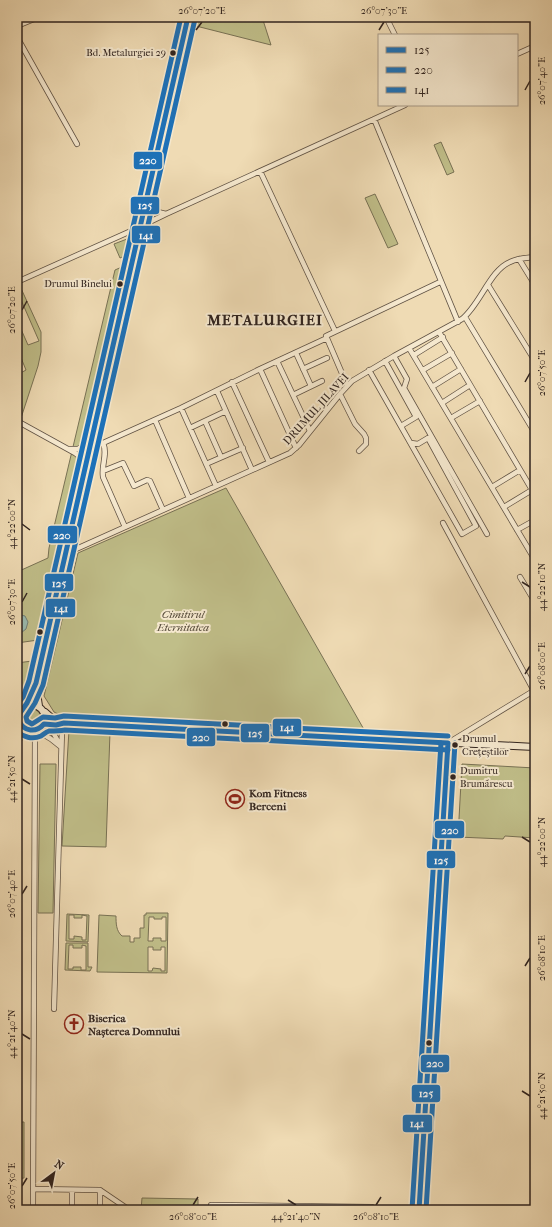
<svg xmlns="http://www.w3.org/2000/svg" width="552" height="1227" font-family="'IM FELL French Canon',serif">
<rect width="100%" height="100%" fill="#efdbb4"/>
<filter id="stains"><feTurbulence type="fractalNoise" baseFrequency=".005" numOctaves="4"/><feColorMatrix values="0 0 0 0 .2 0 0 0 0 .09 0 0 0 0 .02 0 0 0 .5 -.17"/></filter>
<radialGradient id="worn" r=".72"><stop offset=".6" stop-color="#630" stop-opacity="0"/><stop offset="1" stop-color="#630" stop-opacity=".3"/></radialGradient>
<path fill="#c0be89" stroke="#787154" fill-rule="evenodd" d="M 198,17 L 262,17 L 271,45 L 196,26 Z
M 441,142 L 454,172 L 447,175 L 434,145 Z
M 375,194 L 398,244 L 388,248 L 365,198 Z
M 127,239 L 130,241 L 127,255 L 120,258 L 114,244 Z
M 124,266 L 124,271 L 121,273 L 117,286 L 119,290 L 38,640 L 17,643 L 17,572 L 48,558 L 49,548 L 115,270 Z
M 19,284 L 41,332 L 41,352 L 38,366 L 21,418 L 17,416 L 17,401 L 21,399 L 20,396 L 17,396 L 17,375 L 26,370 L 17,348 L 17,329 L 19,328 L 17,320 L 28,345 L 39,341 L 18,293 L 17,293 L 17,285 Z
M 226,488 L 366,733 L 62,716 L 54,712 L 44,696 L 78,553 Z
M 32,661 L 24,698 L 17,706 L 17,663 Z
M23 718a9 9 0 1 1 18 0a9 9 0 1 1-18 0Z
M 69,730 L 110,732 L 106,847 L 62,846 Z
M 40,764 L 56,764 L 53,913 L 38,913 Z
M 462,764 L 535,768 L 535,838 L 505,836 L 503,839 L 458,837 Z
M 146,913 L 168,913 L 167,973 L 97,972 L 99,915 L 116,916 C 116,923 116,931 122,936 L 130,936 L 130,942 L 134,942 L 134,938 L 140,938 L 140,928 L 144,928 L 144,915 L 146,915 ZM 149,917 L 154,917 L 154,919 L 162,919 L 162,917 L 166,917 L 166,941 L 161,941 L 161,938 L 153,938 L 153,941 L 148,941 ZM 148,947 L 153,947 L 153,950 L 161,950 L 161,947 L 165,947 L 165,971 L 161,971 L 161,969 L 153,968 L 152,971 L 148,971 Z
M 67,914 L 89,915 L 88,942 L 66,941 ZM 69,915 L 74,915 L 74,918 L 82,918 L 82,915 L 87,916 L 86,940 L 82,940 L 82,937 L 74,936 L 74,939 L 69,939 Z
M 66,943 L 88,943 L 88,967 L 92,967 L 90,971 L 65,970 ZM 69,945 L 73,945 L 73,948 L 82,948 L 82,945 L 86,946 L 86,970 L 81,970 L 81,967 L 73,967 L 73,969 L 68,969 Z
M 17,1122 L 24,1122 L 24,1178 L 17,1179 Z
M 142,1198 L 198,1199 L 198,1210 L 141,1210 Z"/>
<path fill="#9abbb1" stroke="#707f77" d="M 17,614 L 25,616 L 28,622 L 26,629 L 17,636 Z"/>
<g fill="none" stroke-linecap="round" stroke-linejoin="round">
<g stroke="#605244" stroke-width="6">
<path id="minor" d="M 386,17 L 395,35
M 17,26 L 39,17
M 17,37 L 77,144
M 517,54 L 535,46
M 374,119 L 458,322
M 260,171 L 335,331
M 145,205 L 154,211 L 166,214
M 519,259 L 535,285
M 17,282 L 131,231 L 166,214 L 405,105
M 488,285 L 535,361
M 465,317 L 535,433
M 439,332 L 535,495
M 409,348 L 535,560
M 296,353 L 311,386
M 414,355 L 443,337
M 394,356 L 407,379 L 404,388 L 487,534
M 277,361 L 310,431
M 385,361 L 416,417 L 401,426
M 303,369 L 327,358
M 369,370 L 462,534 L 476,526 L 428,438 L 418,444 L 411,443
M 423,370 L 452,353
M 232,382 L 269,462
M 347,385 L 326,336 L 440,282
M 432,387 L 461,369
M 217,391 L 252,470
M 340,394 L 355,424 L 364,434 L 366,438 L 366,444 L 359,451
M 293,395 L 322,381
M 442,403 L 470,385
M 181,408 L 216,486
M 451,418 L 480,401
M 155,420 L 189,498
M 17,421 L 75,453 L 80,457 L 85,465
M 205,421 L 221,457
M 190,428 L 226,411
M 103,443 C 108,454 101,465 103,477 L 125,527
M 90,444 L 98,445 L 103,443 L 181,408 L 260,369
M 296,448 L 260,369 L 327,338
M 68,449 L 78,449 L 91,441
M 206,464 L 243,448
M 103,471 L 123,463 L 134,486 L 147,480 L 150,481 L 163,510
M 492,487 L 520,470
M 504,507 L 532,490
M 443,523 L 534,691
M 517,530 L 535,520
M 529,550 L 535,546
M 65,554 L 290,453 L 299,445 L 340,394 L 352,381 L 394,356 L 462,319 C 480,305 490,270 510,262 C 518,258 527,258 535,257
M 520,577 L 535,602
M 44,724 L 54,734 L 60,745
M 17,726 L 19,720
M 36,730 L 51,739 L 61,747
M 17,741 L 29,731
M 54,1009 L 62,730 L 64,723
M 33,1189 L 100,1190 L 128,1209 L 128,1210
M 72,1190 L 72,1210
M 100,1190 L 100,1210
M 33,1210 L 35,731
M 211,1210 L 211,1205 L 372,1207 L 372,1210
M 419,1210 L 448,743 L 535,690"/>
</g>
<g stroke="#31241f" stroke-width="8">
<path id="secondary" d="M 36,686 L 39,706
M19 718a13 13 0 1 1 26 0a13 13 0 1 1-26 0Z
M 25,707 L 36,683 L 188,17
M 45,712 L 53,719 L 64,723 L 535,747
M 44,724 L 56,725 L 62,723"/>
</g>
<use href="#minor" stroke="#f5e8ce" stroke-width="4.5"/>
<use href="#secondary" stroke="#f5e8ce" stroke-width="6"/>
<g stroke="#f5e8ce" stroke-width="8">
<path id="bus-1" d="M 188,17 L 36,683 L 27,703 L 20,713 L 19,721 C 24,732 36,733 44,724 L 56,725 L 64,723 L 448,743
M 419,1210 L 448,743"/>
</g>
<g stroke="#f5e8ce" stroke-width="8">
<path id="bus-2" d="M 17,705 L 23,697 L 29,681 L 181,17
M 17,731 C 23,737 32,740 41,736 C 44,734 46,732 49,731 C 54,731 59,731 65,730 L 448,750
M 426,1210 L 455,743"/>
</g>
<g stroke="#f5e8ce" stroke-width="8">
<path id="bus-3" d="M 195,19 L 43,685 L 35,703 L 26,717 L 27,721 L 32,724 L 43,717 L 55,718 L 64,716 L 448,736
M 412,1210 L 441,743"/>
</g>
<use href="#bus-1" stroke="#1d71b8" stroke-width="5"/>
<use href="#bus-2" stroke="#1d71b8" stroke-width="5"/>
<use href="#bus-3" stroke="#1d71b8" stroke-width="5"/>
</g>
<path fill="none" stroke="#31241f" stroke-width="1.5" d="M 196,30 L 202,22M 379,30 L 384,22M 525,90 L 530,81M 22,310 L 27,301M 525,382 L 530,373M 22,524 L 30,530M 522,582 L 530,587M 22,602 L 27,593M 525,674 L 530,666M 22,779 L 30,784M 522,837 L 530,842M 22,894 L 27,886M 525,966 L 530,958M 22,1034 L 30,1039M 522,1091 L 530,1096M 22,1186 L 27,1178M 288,1200 L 296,1205M 193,1205 L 198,1197M 376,1205 L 381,1197"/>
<defs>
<g id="stadium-ring" transform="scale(1)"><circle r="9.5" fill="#f5e8ce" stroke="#8f2418" stroke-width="1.5"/><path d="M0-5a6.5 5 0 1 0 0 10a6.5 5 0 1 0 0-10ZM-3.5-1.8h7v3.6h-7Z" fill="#8f2418"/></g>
<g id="church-ring" transform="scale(1)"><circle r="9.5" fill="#f5e8ce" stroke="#8f2418" stroke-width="1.5"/><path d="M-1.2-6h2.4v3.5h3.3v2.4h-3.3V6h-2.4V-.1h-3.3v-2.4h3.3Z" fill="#8f2418"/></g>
</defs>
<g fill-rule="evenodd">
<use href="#stadium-ring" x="235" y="799"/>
<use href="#church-ring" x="74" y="1024"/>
</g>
<g fill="#31241f" stroke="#f5e8ce" stroke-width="1.5">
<circle cx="173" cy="53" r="3.5"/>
<circle cx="120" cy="284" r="3.5"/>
<circle cx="40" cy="632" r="3.5"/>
<circle cx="225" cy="724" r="3.5"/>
<circle cx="455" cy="745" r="3.5"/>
<circle cx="453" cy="777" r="3.5"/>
<circle cx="429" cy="1043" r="3.5"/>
</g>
<g text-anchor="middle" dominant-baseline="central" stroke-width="4" stroke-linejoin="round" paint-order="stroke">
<g font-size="10" fill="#31241f" stroke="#f5e8ce" text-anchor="end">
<text x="166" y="53">Bd. Metalurgiei 29</text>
<text x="112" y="284">Drumul Binelui</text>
<text x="462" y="739" text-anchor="start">Drumul<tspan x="462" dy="13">Crețeștilor</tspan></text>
<text x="460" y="771" text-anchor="start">Dumitru<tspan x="460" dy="13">Brumărescu</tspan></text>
</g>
<g font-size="11" fill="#31241f" stroke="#f5e8ce">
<text transform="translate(316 409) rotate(-48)">DRUMUL JILAVEI</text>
</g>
<g font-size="11" font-style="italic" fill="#554a3a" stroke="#f5e8ce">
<text x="183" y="614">Cimitirul<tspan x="183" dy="13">Eternitatea</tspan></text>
</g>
<g font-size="11" font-weight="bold" fill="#31241f" stroke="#f5e8ce" text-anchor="start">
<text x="249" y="793">Kom Fitness<tspan x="249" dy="13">Berceni</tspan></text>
<text x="88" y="1018">Biserica<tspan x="88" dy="13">Nașterea Domnului</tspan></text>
</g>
<g font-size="15" font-weight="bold" letter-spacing="1" fill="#31241f" stroke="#f5e8ce">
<text x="265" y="320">METALURGIEI</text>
</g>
</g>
<g stroke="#f5e8ce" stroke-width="1.5">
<rect x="133" y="151" width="30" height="19" rx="4" fill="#1d71b8"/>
<rect x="130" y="196" width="30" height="19" rx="4" fill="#1d71b8"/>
<rect x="131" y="225" width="30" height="19" rx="4" fill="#1d71b8"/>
<rect x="47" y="525" width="31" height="19" rx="4" fill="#1d71b8"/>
<rect x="44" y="573" width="30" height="19" rx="4" fill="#1d71b8"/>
<rect x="45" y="598" width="31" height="20" rx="4" fill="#1d71b8"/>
<rect x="272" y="718" width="30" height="19" rx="4" fill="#1d71b8"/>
<rect x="240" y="723" width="30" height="20" rx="4" fill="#1d71b8"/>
<rect x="186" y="727" width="30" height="20" rx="4" fill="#1d71b8"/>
<rect x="434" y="820" width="31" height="19" rx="4" fill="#1d71b8"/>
<rect x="426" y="850" width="30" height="19" rx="4" fill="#1d71b8"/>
<rect x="420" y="1054" width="30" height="19" rx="4" fill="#1d71b8"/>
<rect x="411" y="1084" width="30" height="19" rx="4" fill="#1d71b8"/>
<rect x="402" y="1114" width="31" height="19" rx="4" fill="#1d71b8"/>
</g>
<g font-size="11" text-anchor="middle" font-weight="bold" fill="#fff">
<text x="148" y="164">220</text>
<text x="145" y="209">125</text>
<text x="146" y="239">141</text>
<text x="62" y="539">220</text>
<text x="59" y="587">125</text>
<text x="61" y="612">141</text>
<text x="287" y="731">141</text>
<text x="255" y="737">125</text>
<text x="201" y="741">220</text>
<text x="450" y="834">220</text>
<text x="441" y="864">125</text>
<text x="435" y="1067">220</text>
<text x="426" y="1097">125</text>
<text x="417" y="1127">141</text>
</g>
<rect width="552" height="1227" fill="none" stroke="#efdbb4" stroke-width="44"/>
<rect x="378" y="34" width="140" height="72" fill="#f5e8ce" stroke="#a79a88"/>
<rect x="386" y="47" width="20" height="6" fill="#1d71b8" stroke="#a79a88"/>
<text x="414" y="54" font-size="12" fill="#31241f">125</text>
<rect x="386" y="67" width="20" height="6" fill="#1d71b8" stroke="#a79a88"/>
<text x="414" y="74" font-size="12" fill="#31241f">220</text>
<rect x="386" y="87" width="20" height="6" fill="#1d71b8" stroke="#a79a88"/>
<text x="414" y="94" font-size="12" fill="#31241f">141</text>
<g transform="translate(54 1173) rotate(32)" stroke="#f5e8ce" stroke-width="3" paint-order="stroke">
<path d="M0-3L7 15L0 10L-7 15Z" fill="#31241f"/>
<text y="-6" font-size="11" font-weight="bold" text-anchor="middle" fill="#31241f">N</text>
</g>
<rect x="22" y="22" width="508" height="1183" fill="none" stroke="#31241f" stroke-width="1.5"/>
<g font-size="10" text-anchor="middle" fill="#31241f">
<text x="202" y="14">26°07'20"E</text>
<text x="384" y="14">26°07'30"E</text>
<text transform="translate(541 81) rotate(-90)" y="4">26°07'40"E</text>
<text transform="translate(11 310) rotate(-90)" y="4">26°07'20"E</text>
<text transform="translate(541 373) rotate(-90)" y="4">26°07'50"E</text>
<text transform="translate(11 524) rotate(-90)" y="4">44°22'00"N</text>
<text transform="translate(541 587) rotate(-90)" y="4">44°22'10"N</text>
<text transform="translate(11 602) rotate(-90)" y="4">26°07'30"E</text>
<text transform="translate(541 666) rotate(-90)" y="4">26°08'00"E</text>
<text transform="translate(11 779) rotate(-90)" y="4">44°21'50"N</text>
<text transform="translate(541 842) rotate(-90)" y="4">44°22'00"N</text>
<text transform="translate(11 894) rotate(-90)" y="4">26°07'40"E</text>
<text transform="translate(541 958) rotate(-90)" y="4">26°08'10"E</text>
<text transform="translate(11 1034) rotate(-90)" y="4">44°21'40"N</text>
<text transform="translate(541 1096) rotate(-90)" y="4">44°21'50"N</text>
<text transform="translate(11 1186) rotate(-90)" y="4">26°07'50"E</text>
<text x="193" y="1220">26°08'00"E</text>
<text x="296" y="1220">44°21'40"N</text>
<text x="376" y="1220">26°08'10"E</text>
</g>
<rect width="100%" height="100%" filter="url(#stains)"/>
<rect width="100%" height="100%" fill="url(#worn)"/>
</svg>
